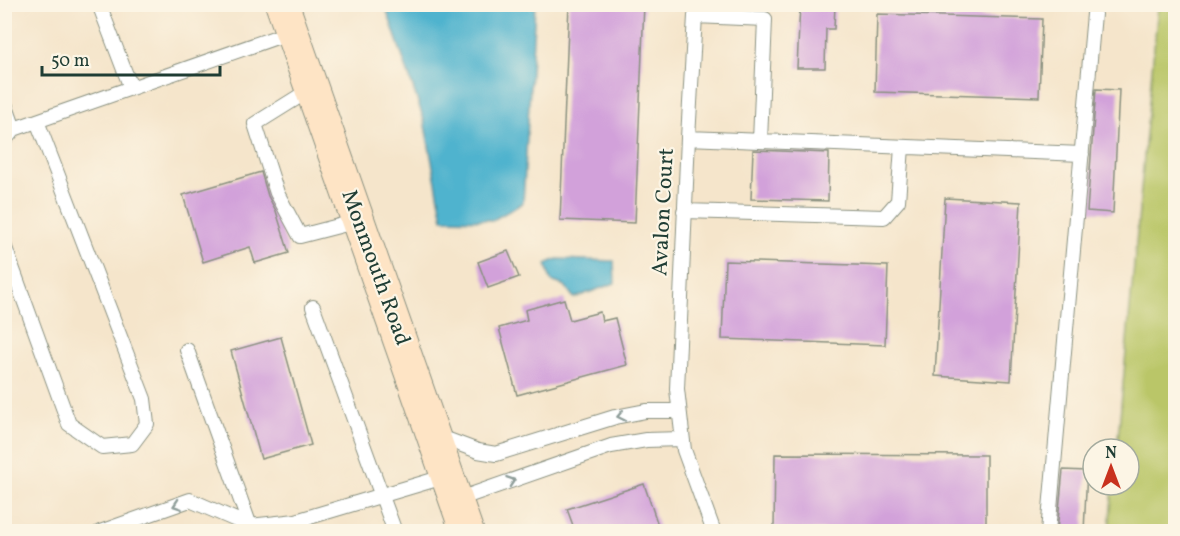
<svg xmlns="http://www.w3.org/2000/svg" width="1180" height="536" font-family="Vollkorn,serif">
<rect width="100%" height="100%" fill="#fcf5e5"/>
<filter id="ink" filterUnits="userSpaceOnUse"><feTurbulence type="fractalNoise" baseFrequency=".0167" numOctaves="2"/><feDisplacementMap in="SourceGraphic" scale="12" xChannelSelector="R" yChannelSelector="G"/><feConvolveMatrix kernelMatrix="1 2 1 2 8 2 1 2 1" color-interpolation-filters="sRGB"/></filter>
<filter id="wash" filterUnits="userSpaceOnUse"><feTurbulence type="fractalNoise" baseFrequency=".008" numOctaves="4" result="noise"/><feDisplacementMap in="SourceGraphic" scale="24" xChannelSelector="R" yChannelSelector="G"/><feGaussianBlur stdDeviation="1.35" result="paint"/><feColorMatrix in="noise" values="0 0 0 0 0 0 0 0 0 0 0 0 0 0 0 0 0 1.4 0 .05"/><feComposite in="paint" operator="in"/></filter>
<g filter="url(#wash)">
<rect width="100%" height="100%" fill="#f5e5cb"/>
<path fill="#bac668" stroke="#6c824e" stroke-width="1.5" d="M 1158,5 L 1176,5 L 1175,531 L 1109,531 L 1113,485 L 1129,485 L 1129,449 L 1117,449 Z"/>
<path fill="#4fb3ce" stroke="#377881" stroke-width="1.5" d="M 515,5 L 535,6 L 523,203 L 493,220 L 443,219 L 424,120 L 385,5 Z
M 557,259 L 614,261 L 615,283 L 574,298 L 565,286 L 551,281 L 546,264 Z"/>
<g id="blocks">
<path fill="#d2a1da" d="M 569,4 L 644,4 L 635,223 L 560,220 Z
M 800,4 L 835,4 L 834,29 L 826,29 L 825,68 L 797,68 Z
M 877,14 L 1042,19 L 1039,97 L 875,92 Z
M 1096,89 L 1119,90 L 1113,213 L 1087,211 Z
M 753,150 L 829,153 L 828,201 L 751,199 Z
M 261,172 L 268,196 L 276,211 L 289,253 L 255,263 L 250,247 L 203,262 L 183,195 Z
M 945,198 L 1021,202 L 1011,381 L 935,376 Z
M 508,251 L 519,277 L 488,288 L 478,262 Z
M 725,261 L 888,266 L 885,345 L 722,339 Z
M 564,299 L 570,320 L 600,312 L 602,321 L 615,318 L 627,365 L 517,395 L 499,328 L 527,320 L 525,310 Z
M 281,337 L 311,445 L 261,459 L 231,351 Z
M 775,454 L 986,455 L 986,531 L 774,530 Z
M 1063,470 L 1087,471 L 1084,531 L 1057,531 Z
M 644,484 L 660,531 L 575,531 L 567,509 Z"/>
</g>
</g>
<g filter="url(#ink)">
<use href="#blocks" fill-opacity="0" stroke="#8a9180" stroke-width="1.5"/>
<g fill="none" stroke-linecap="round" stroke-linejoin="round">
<g stroke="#8a9180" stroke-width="16">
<path id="lane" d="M 99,4 L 131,88
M 311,89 L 255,124 L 277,193 L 300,236 L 358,221
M 4,101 L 14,129 L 291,32
M 688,138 L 695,16 L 765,19 L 760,141
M 4,141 L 14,129
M 684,211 L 884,217 L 898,201 L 902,147
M 4,245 L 69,424 L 102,447 L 132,444 L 147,424 L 144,399 L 37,121
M 313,307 L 395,532
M 187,350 L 250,526 L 250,529
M 438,436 L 478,451 L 496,454 L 615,417 L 646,411 L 679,411
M 456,500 L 611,446 L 646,440 L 682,439
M 100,532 L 190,500 L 250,526 L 296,521 L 447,476
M 714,532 L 684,450 L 677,389 L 688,138 L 1082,154
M 1048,532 L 1094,14"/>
</g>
<g stroke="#8a9180" stroke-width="35">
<path id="secondary" d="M 282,4 L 467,532"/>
</g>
<use href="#lane" stroke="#fff" stroke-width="14"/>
<use href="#secondary" stroke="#fee4c5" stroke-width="33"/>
</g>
<defs><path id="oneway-chevron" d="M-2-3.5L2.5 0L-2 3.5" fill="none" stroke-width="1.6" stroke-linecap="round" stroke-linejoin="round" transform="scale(1.5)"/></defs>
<g stroke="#8f9e9a">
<use href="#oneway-chevron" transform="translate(621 416) rotate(168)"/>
<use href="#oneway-chevron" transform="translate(511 481) rotate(-19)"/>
<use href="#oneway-chevron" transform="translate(177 505) rotate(161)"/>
</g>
</g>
<g text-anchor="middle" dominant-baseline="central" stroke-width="4.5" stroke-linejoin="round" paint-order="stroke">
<g font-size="22" fill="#1f3d34" stroke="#fcf5e5">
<text transform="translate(664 212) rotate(-87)">Avalon Court</text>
<text transform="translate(375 268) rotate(70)">Monmouth Road</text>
</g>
</g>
<rect width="1180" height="536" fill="none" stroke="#fcf5e5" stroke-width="24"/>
<g transform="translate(1111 467)"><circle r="28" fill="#fcf5e5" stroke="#a4ab9e" stroke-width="1.5"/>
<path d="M0-4.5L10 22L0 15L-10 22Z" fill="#c8321e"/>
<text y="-9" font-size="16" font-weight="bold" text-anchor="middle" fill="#1f3d34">N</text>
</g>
<path d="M42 66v9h178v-9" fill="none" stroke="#1f3d34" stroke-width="3"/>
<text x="51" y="66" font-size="18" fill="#1f3d34" stroke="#fcf5e5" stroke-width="4.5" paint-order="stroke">50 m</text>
</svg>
